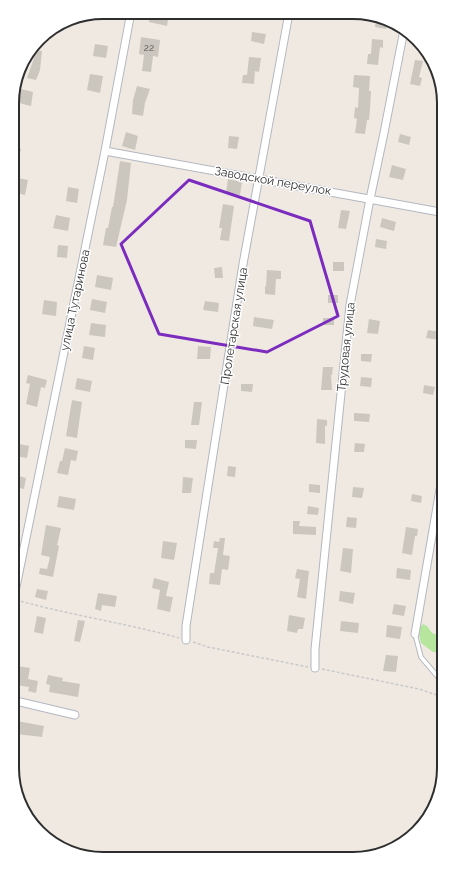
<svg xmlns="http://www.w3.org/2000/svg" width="456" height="871" font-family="Raleway,sans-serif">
<rect width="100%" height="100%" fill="#efe9e1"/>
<path fill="#b6e59e" d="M 423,624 L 427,626 L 432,633 L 443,637 L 443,653 L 433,652 L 421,643 L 418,629 Z"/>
<path fill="#cbc7bf" d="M 151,12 L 169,14 L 167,26 L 149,22 Z
M 376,20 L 388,22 L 386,29 L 375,27 Z
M 252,32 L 266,34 L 264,44 L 251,41 Z
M 141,37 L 160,40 L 158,57 L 153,56 L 151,72 L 142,71 L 144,55 L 139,54 Z
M 372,39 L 383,40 L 383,48 L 380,47 L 378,65 L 367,64 L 368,54 L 371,54 Z
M 95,44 L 108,46 L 106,58 L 93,56 Z
M 32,49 L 42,51 L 40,70 L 36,80 L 27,78 L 34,58 L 31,57 Z
M 249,57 L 261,58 L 259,72 L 255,71 L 254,84 L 242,83 L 243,75 L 247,75 Z
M 415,60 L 423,61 L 419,77 L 422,78 L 420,86 L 410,84 Z
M 90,74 L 103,76 L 100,93 L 87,90 Z
M 354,75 L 370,76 L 369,91 L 371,91 L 370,109 L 369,120 L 367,120 L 365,134 L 355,133 L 357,119 L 354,118 L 355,107 L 358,108 L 359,88 L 353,87 Z
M 137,86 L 150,89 L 145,103 L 143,116 L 132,114 L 133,100 Z
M 21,89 L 33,92 L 31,106 L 19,103 Z
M 126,132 L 138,136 L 135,150 L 122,146 Z
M 400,134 L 411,137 L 409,145 L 398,142 Z
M 229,136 L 239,137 L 237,149 L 228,148 Z
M 13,148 L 21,149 L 16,174 L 13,173 Z
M 120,161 L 131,163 L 127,200 L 116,247 L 103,245 L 106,228 L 108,228 L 112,207 L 113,207 Z
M 392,165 L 406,169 L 403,180 L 389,177 Z
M 13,177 L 28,180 L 25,195 L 13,192 Z
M 228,179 L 242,182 L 240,195 L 226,193 Z
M 68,187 L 79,189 L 77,203 L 66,201 Z
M 223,204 L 234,206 L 229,241 L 220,240 L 222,228 L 219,228 Z
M 341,210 L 350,211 L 346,229 L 338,228 Z
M 56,215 L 70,218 L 68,231 L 53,228 Z
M 382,218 L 396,222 L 394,231 L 380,227 Z
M 376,239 L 387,241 L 386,249 L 375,247 Z
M 58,245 L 68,246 L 67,258 L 57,257 Z
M 333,262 L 344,262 L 344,271 L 333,271 Z
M 222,267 L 223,278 L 215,278 L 214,268 Z
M 267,270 L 281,271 L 281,279 L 276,279 L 275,295 L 265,294 L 265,286 L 266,286 Z
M 97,275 L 113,278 L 111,290 L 95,287 Z
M 328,295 L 338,295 L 338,303 L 328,303 Z
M 92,299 L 107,302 L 105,313 L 90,310 Z
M 44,300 L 57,302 L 56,316 L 42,314 Z
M 205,301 L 219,303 L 218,312 L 203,310 Z
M 254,317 L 274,320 L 272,329 L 253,326 Z
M 323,318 L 334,318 L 334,325 L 323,325 Z
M 369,319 L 380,321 L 378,334 L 367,333 Z
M 91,323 L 106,325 L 105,337 L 89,335 Z
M 428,330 L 441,332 L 441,340 L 426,338 Z
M 84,346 L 95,348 L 93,360 L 82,358 Z
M 198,346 L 211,347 L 210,359 L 197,359 Z
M 361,354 L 372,354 L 371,362 L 361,361 Z
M 323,367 L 333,367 L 332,375 L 331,375 L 332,390 L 321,390 Z
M 28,375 L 47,380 L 45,388 L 41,387 L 37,407 L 26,404 L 30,384 L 26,383 Z
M 361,377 L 372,378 L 371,387 L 360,386 Z
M 77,378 L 92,381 L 90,392 L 75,389 Z
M 241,384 L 253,384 L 252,392 L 241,391 Z
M 424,385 L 435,387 L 433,395 L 423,393 Z
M 72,400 L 82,402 L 77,438 L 66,436 Z
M 194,402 L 202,402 L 199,425 L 191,425 Z
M 354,413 L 370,414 L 369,422 L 354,421 Z
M 317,419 L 327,420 L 327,426 L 325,426 L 325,444 L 316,443 Z
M 185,440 L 197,440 L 196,449 L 185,448 Z
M 15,443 L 29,446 L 27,458 L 15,456 Z
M 355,443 L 365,444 L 364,452 L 354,452 Z
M 65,448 L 78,451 L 76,461 L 71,460 L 68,475 L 57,473 L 60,461 L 62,461 Z
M 228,466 L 236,467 L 235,477 L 227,476 Z
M 15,475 L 26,478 L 24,489 L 15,487 Z
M 183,477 L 193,478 L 191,493 L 182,493 Z
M 309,484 L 320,485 L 320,493 L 309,492 Z
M 353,487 L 364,488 L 362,498 L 352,497 Z
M 412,494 L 422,496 L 421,503 L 411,501 Z
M 59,496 L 76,499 L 74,510 L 57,507 Z
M 308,506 L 319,508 L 318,515 L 307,514 Z
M 347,517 L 357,518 L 356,528 L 346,527 Z
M 293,521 L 300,521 L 299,526 L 316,527 L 316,535 L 293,534 Z
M 46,525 L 61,528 L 57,545 L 59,546 L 53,577 L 39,574 L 40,568 L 47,569 L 50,557 L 41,555 Z
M 406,527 L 418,529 L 417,536 L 415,536 L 412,555 L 402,553 Z
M 220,538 L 225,538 L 223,555 L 230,556 L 228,570 L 222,569 L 220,585 L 209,584 L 210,573 L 214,573 L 218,548 L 213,548 L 214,541 L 219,542 Z
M 163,541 L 177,543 L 174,560 L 161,558 Z
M 343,548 L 353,549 L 351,573 L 340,571 Z
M 397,568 L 411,570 L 410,580 L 396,578 Z
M 297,569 L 309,571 L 306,599 L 297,597 L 300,579 L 295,578 Z
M 154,578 L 169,582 L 166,596 L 173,597 L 170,612 L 157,609 L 160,590 L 152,588 Z
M 37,589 L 48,591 L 46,600 L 35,597 Z
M 340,591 L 355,593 L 353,604 L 339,601 Z
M 98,593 L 117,596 L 115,607 L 102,605 L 101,611 L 95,609 Z
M 394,604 L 406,606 L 404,616 L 392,614 Z
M 289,615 L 305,618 L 303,629 L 298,629 L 297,633 L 287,631 Z
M 37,616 L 46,618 L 43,634 L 34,632 Z
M 78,620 L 85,621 L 80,642 L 74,641 Z
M 341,621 L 359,623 L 358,633 L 340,631 Z
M 387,625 L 402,627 L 400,639 L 386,637 Z
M 386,655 L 398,656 L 396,672 L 383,671 Z
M 17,666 L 30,668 L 28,679 L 38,681 L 36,693 L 28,691 L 29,687 L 16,685 Z
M 48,675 L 63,678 L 62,681 L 80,684 L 78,697 L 49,692 L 50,685 L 46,684 Z
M 17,721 L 44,726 L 42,737 L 16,734 Z"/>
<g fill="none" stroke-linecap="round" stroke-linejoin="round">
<g stroke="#b4b7c1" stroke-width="5.5">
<path id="lane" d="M 415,634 L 421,657 L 443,683"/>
</g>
<g stroke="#b4b7c1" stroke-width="9">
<path id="street" d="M 105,151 L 440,212
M 16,587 L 105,151 L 131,12
M 415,634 L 442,478
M 186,640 L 186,626 L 243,264 L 289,13
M 315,668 L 315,649 L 350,305 L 370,199 L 384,133 L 404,30
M 16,701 L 75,715"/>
</g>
<path stroke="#c9c9c9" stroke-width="1.5" stroke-dasharray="3 2" stroke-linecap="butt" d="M 16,600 C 70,615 125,623 179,638
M 193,642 L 208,647 L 308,667
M 322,669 L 419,689 L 443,697"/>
<use href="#lane" stroke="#fff" stroke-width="3.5"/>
<use href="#street" stroke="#fff" stroke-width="7"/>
</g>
<path fill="none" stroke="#7b2cbf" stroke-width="3" stroke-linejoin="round" d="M 189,180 L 310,221 L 338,316 L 267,352 L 159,334 L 121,244 Z"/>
<g text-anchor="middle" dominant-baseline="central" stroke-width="3" stroke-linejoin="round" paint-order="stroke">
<g font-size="10" fill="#555452">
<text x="149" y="47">22</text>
</g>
<g font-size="12" fill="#2e2e2e" stroke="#fff">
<text transform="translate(273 181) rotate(10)">Заводской переулок</text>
<text transform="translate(75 300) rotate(-78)">улица Тутаринова</text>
<text transform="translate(234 326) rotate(-81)">Пролетарская улица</text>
<text transform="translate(346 347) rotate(-84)">Трудовая улица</text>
</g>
</g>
<path d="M0 0H456V871H0ZM103 19H353A84 84 0 0 1 437 103V768A84 84 0 0 1 353 852H103A84 84 0 0 1 19 768V103A84 84 0 0 1 103 19Z" fill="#fff" fill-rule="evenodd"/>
<path fill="none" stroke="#2e2e2e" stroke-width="2" d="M103 19H353A84 84 0 0 1 437 103V768A84 84 0 0 1 353 852H103A84 84 0 0 1 19 768V103A84 84 0 0 1 103 19Z"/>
</svg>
